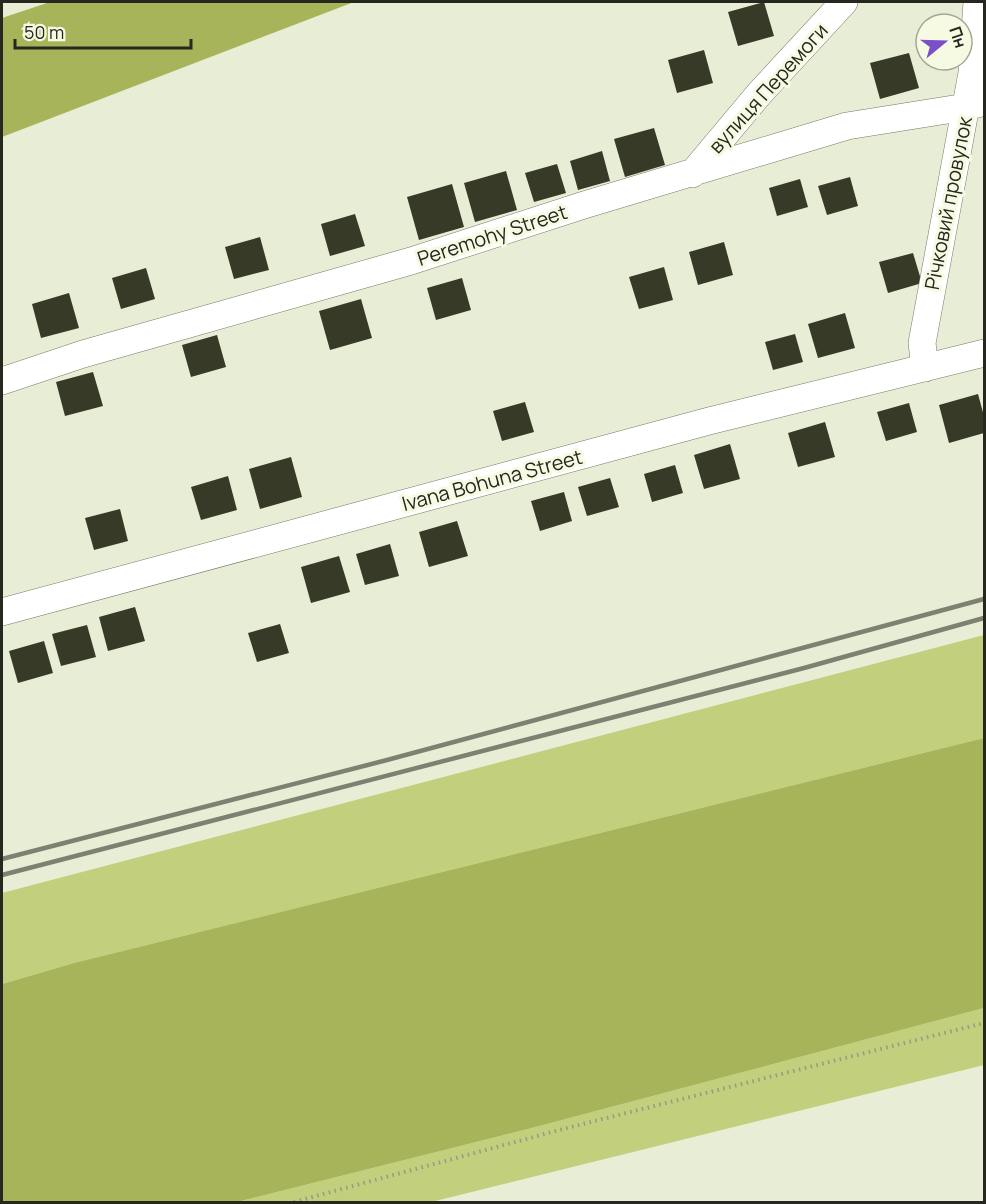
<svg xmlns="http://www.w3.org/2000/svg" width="986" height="1204" font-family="Manrope,sans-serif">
<rect width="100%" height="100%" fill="#e8edd5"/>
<path fill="#c2cf7c" d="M 984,635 L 984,738 L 74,963 L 2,984 L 2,893 Z
M 984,1008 L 984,1065 L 431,1202 L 237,1202 L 528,1129 Z"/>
<path fill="#a7b45a" d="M 50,2 L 354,2 L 2,137 L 2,18 Z
M 984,738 L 984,1008 L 528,1129 L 237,1202 L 2,1202 L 2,984 L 74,963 Z"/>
<path fill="#373a27" d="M 764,2 L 774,36 L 738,46 L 728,12 Z
M 704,50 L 713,83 L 677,93 L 668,60 Z
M 909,53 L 919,88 L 880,99 L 870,63 Z
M 654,128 L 665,165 L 625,177 L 614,139 Z
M 602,151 L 610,181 L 578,190 L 570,161 Z
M 557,164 L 566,193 L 534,202 L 525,173 Z
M 506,171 L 517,210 L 475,222 L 464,183 Z
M 850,177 L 858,206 L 827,215 L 818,186 Z
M 800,179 L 808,207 L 777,216 L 769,188 Z
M 452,184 L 464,227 L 419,240 L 407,197 Z
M 355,214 L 365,246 L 330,256 L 321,224 Z
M 260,237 L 269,270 L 234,279 L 225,247 Z
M 724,242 L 733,275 L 698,285 L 689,252 Z
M 913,253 L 922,283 L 888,293 L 879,262 Z
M 664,267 L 673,300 L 639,309 L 629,277 Z
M 146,268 L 155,299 L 121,309 L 112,278 Z
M 462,278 L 471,310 L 436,320 L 427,288 Z
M 69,293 L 79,328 L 41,338 L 32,304 Z
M 361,299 L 372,338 L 330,350 L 319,311 Z
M 845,313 L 855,348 L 818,358 L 808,324 Z
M 795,334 L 803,362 L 773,370 L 765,342 Z
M 217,335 L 226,367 L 191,377 L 182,345 Z
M 93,372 L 103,406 L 65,416 L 56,382 Z
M 978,394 L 984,416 L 984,433 L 949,443 L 939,405 Z
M 525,402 L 534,432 L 502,441 L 493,411 Z
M 909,403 L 917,432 L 886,441 L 877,412 Z
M 825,422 L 835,457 L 798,467 L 788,433 Z
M 730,444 L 740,479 L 704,489 L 694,455 Z
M 291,457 L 302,497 L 260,509 L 249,469 Z
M 675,465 L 683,493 L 652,502 L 644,474 Z
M 228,476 L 237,510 L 201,520 L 191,487 Z
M 610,478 L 619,507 L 587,516 L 578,487 Z
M 564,492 L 572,521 L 540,531 L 531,501 Z
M 120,509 L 128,541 L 94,550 L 85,518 Z
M 457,521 L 468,556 L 429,567 L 419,532 Z
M 390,544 L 399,576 L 365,585 L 356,554 Z
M 339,556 L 350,592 L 311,603 L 301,567 Z
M 135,607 L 145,641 L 108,651 L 99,617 Z
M 280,624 L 289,653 L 257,662 L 248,633 Z
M 87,625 L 96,657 L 61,666 L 52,634 Z
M 44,641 L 53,673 L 18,683 L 9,651 Z"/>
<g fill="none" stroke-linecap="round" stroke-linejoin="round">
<g stroke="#767a65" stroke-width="28">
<path id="minor" d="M 692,174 L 759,94 L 844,2
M 925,368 L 922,343 L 972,73 L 977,2
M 2,381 L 83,354 L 411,261 L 584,205 L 847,126 L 966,107 L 984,102
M 2,612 L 709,421 L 984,353"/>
</g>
<path stroke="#969988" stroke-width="4" stroke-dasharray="1.5 4.5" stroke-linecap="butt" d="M 294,1202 L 563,1129 L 984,1023"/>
<use href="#minor" stroke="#fff" stroke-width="27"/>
<path stroke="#7d8171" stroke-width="4.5" d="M 2,859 L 387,760 L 984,599
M 2,875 L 804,668 L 984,618"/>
</g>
<g text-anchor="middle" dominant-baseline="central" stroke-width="6" stroke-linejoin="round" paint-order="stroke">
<g font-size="20" fill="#26281f" stroke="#f6fae3">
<text transform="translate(768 88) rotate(-48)">вулиця Перемоги</text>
<text transform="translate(948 203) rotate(-79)">Річковий провулок</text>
<text transform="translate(492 235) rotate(-18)">Peremohy Street</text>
<text transform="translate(492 480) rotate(-15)">Ivana Bohuna Street</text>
</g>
</g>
<rect width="986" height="1204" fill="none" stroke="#26281f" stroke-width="6"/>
<g transform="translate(944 42) rotate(71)"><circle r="28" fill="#f6fae3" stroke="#a3a695" stroke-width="1.5"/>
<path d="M0-4.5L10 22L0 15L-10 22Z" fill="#7a4fc8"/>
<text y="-9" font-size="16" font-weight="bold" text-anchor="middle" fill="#26281f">Пн</text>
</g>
<path d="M15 39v9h176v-9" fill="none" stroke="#26281f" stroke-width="3"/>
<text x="24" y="39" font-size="18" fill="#26281f" stroke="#f6fae3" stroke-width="4.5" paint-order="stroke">50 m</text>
</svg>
